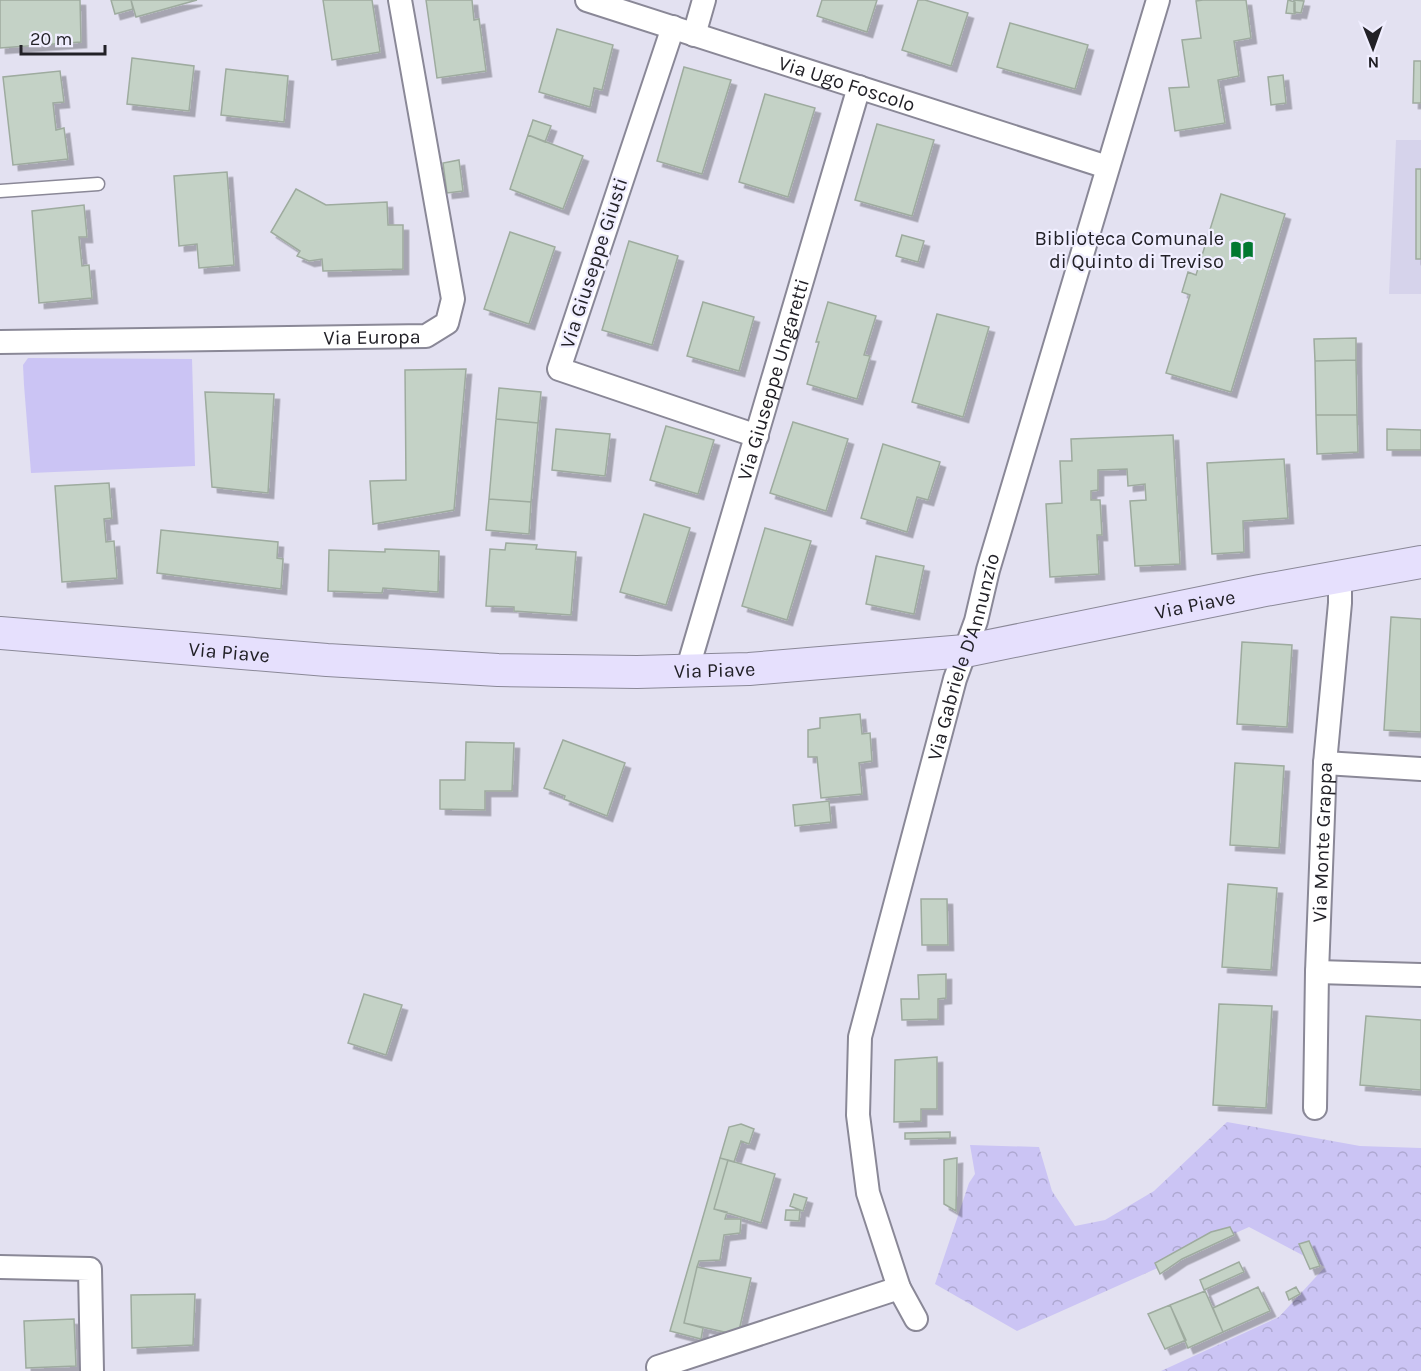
<svg xmlns="http://www.w3.org/2000/svg" width="1421" height="1371" font-family="Karla,sans-serif">
<defs>
<pattern id="forest-crowns" width="20" height="18" patternUnits="userSpaceOnUse" patternTransform="scale(1.5)"><rect width="20" height="18" fill="#cbc4f4"/><path d="M2 6a3 3 0 1 1 6 0M12 15a3 3 0 1 1 6 0" fill="none" stroke="#aea8d1"/></pattern>
<filter id="shadow"><feDropShadow dx="5.5" dy="5.5" stdDeviation="0" flood-color="#0004"/></filter>
</defs>
<rect width="100%" height="100%" fill="#e3e1f1"/>
<path fill="#d6d3eb" d="M 1396,140 L 1421,140 L 1421,294 L 1389,294 Z"/>
<path fill="url(#forest-crowns)" d="M 1227,1122 L 1360,1146 L 1421,1148 L 1421,1371 L 1161,1371 L 1279,1317 L 1325,1267 L 1249,1227 L 1017,1331 L 935,1284 L 969,1183 L 975,1174 L 970,1145 L 1039,1147 L 1052,1191 L 1075,1226 L 1105,1220 L 1154,1191 Z"/>
<path fill="#cbc4f4" d="M 28,358 L 192,359 L 195,466 L 31,473 L 24,385 L 23,365 Z"/>
<path fill="#c4d2c6" stroke="#9eab9f" stroke-width="1.5" filter="url(#shadow)" d="M 0,0 L 80,0 L 81,42 L 0,48 Z
M 111,0 L 131,0 L 133,9 L 115,14 Z
M 131,0 L 197,0 L 136,17 Z
M 323,0 L 372,0 L 380,52 L 332,60 Z
M 426,0 L 472,0 L 474,20 L 479,19 L 486,71 L 437,78 Z
M 822,0 L 877,0 L 867,32 L 817,16 Z
M 918,0 L 925,0 L 968,13 L 951,66 L 902,50 Z
M 1203,0 L 1246,0 L 1251,38 L 1234,41 L 1239,76 L 1218,80 L 1225,123 L 1175,131 L 1169,88 L 1189,87 L 1182,40 L 1201,38 L 1196,1 Z
M 1288,0 L 1295,2 L 1295,14 L 1286,13 Z
M 1294,0 L 1304,1 L 1301,13 L 1294,12 Z
M 1010,23 L 1088,45 L 1075,89 L 997,67 Z
M 557,29 L 613,45 L 602,90 L 594,88 L 590,107 L 539,92 Z
M 132,58 L 194,66 L 189,111 L 127,104 Z
M 1414,61 L 1421,61 L 1421,103 L 1413,103 Z
M 684,67 L 731,80 L 702,174 L 657,161 Z
M 226,69 L 288,76 L 284,122 L 221,115 Z
M 60,71 L 64,102 L 53,103 L 56,130 L 64,128 L 68,159 L 13,165 L 3,77 Z
M 1283,75 L 1286,103 L 1271,105 L 1268,77 Z
M 765,94 L 815,108 L 788,197 L 739,182 Z
M 533,120 L 551,126 L 545,142 L 528,135 Z
M 877,124 L 934,140 L 912,216 L 855,200 Z
M 528,135 L 583,156 L 563,209 L 510,189 Z
M 459,160 L 463,191 L 447,193 L 443,163 Z
M 1416,169 L 1421,169 L 1421,259 L 1416,259 Z
M 227,172 L 234,265 L 199,268 L 197,244 L 179,246 L 174,176 Z
M 296,189 L 326,205 L 387,202 L 388,225 L 403,225 L 403,269 L 323,271 L 322,259 L 309,261 L 297,256 L 300,251 L 271,232 Z
M 1221,194 L 1285,214 L 1231,392 L 1166,373 L 1190,295 L 1182,292 L 1188,272 L 1196,275 Z
M 84,205 L 87,237 L 79,237 L 82,266 L 89,265 L 92,298 L 39,303 L 32,211 Z
M 510,232 L 555,247 L 529,324 L 484,309 Z
M 902,235 L 924,241 L 918,262 L 896,256 Z
M 629,241 L 678,256 L 652,345 L 602,330 Z
M 703,302 L 754,317 L 739,371 L 687,356 Z
M 828,302 L 876,316 L 864,355 L 870,356 L 857,399 L 807,384 L 819,342 L 816,342 Z
M 937,314 L 989,327 L 963,417 L 912,402 Z
M 1356,338 L 1356,360 L 1315,361 L 1314,339 Z
M 1356,360 L 1357,415 L 1316,415 L 1315,361 Z
M 466,369 L 454,510 L 373,524 L 370,481 L 406,480 L 405,370 Z
M 499,388 L 541,392 L 538,423 L 496,419 Z
M 205,392 L 274,394 L 268,493 L 212,487 Z
M 1316,415 L 1357,415 L 1358,452 L 1317,454 Z
M 496,419 L 538,423 L 531,502 L 489,499 Z
M 793,422 L 848,439 L 826,511 L 770,493 Z
M 666,426 L 714,440 L 698,494 L 650,480 Z
M 556,429 L 610,434 L 605,476 L 552,470 Z
M 1387,429 L 1421,430 L 1421,450 L 1387,450 Z
M 1173,435 L 1180,564 L 1135,566 L 1130,501 L 1146,500 L 1145,484 L 1128,486 L 1127,469 L 1098,470 L 1098,490 L 1091,491 L 1091,500 L 1100,500 L 1102,535 L 1097,535 L 1099,574 L 1050,577 L 1046,504 L 1062,503 L 1060,461 L 1072,461 L 1071,439 Z
M 883,444 L 940,462 L 928,500 L 917,497 L 907,532 L 861,518 Z
M 1284,459 L 1288,518 L 1243,521 L 1244,552 L 1212,554 L 1207,463 Z
M 109,483 L 112,518 L 104,519 L 106,542 L 114,541 L 117,578 L 62,582 L 55,486 Z
M 489,499 L 531,502 L 529,534 L 486,530 Z
M 644,514 L 690,528 L 666,605 L 620,592 Z
M 765,528 L 811,541 L 787,620 L 742,606 Z
M 161,530 L 278,542 L 277,558 L 283,559 L 281,589 L 157,573 Z
M 506,543 L 537,545 L 536,549 L 576,552 L 571,615 L 514,611 L 514,607 L 486,606 L 490,549 L 505,550 Z
M 385,549 L 439,551 L 438,592 L 383,588 L 382,593 L 328,591 L 329,550 L 385,552 Z
M 876,556 L 924,566 L 914,614 L 866,604 Z
M 1391,617 L 1421,619 L 1421,732 L 1384,730 Z
M 1242,642 L 1292,645 L 1287,727 L 1237,724 Z
M 860,714 L 862,734 L 870,733 L 872,761 L 859,763 L 862,794 L 821,798 L 817,757 L 808,757 L 808,730 L 820,728 L 820,718 Z
M 563,740 L 625,763 L 607,816 L 564,799 L 565,796 L 544,788 Z
M 466,742 L 514,743 L 512,791 L 485,791 L 485,810 L 440,809 L 440,780 L 465,780 Z
M 1235,763 L 1284,766 L 1279,848 L 1230,845 Z
M 829,801 L 831,822 L 795,826 L 793,805 Z
M 1228,884 L 1277,888 L 1271,970 L 1222,967 Z
M 921,899 L 947,899 L 948,945 L 922,945 Z
M 946,974 L 946,998 L 938,999 L 938,1019 L 902,1020 L 901,999 L 919,999 L 918,975 Z
M 364,994 L 402,1005 L 386,1055 L 348,1043 Z
M 1219,1004 L 1272,1006 L 1266,1108 L 1213,1105 Z
M 1366,1016 L 1421,1020 L 1421,1090 L 1360,1085 Z
M 937,1057 L 937,1109 L 921,1109 L 921,1121 L 894,1122 L 895,1060 Z
M 741,1124 L 754,1129 L 749,1144 L 741,1141 L 734,1162 L 720,1158 L 729,1127 Z
M 950,1132 L 950,1138 L 905,1139 L 905,1133 Z
M 720,1158 L 728,1160 L 714,1209 L 727,1212 L 725,1219 L 741,1219 L 740,1233 L 724,1235 L 720,1260 L 699,1261 L 697,1267 L 684,1323 L 703,1328 L 701,1339 L 670,1331 Z
M 957,1158 L 956,1211 L 944,1204 L 944,1160 Z
M 728,1160 L 775,1174 L 761,1223 L 714,1209 Z
M 794,1194 L 807,1198 L 803,1211 L 790,1206 Z
M 786,1210 L 800,1210 L 799,1221 L 785,1220 Z
M 1230,1227 L 1234,1235 L 1182,1259 L 1160,1274 L 1155,1263 L 1211,1232 Z
M 1309,1241 L 1320,1266 L 1310,1269 L 1299,1244 Z
M 1239,1262 L 1244,1272 L 1204,1290 L 1200,1280 Z
M 697,1267 L 751,1278 L 738,1335 L 684,1323 Z
M 1258,1287 L 1270,1311 L 1223,1332 L 1213,1308 Z
M 1296,1287 L 1300,1294 L 1289,1300 L 1286,1292 Z
M 1205,1291 L 1223,1332 L 1188,1348 L 1170,1305 Z
M 195,1294 L 193,1345 L 132,1348 L 131,1295 Z
M 1170,1305 L 1186,1340 L 1165,1349 L 1148,1314 Z
M 74,1319 L 76,1366 L 26,1368 L 24,1321 Z"/>
<g fill="none" stroke-linecap="round" stroke-linejoin="round">
<g stroke="#8a8897" stroke-width="15">
<path id="service" d="M 0,191 L 98,184"/>
</g>
<g stroke="#8a8897" stroke-width="26">
<g id="minor">
<path id="s1" d="M 587,0 L 1107,167"/>
<path d="M 673,27 L 559,369 L 757,436"/>
<path d="M 694,35 L 704,0"/>
<path id="s2" d="M 0,342 L 426,336 L 447,323 L 453,299 L 400,0"/>
<path id="s3" d="M 687,671 L 859,87"/>
<path d="M 1325,763 L 1421,769"/>
<path d="M 1317,972 L 1421,975"/>
<path id="s4" d="M 1315,1108 L 1317,972 L 1325,763 L 1340,603 L 1340,577"/>
<path d="M 0,1267 L 90,1269 L 92,1371"/>
<path id="s5" d="M 916,1319 L 899,1288 L 868,1193 L 858,1115 L 860,1037 L 955,679 L 976,621 L 988,570 L 1158,0"/>
<path d="M 658,1367 L 899,1288"/>
</g>
</g>
<g stroke="#8a8897" stroke-width="34">
<g id="secondary">
<path id="s6" d="M 0,633 L 327,660 L 498,670 L 637,672 L 749,669 L 965,651 L 1260,591 L 1421,562"/>
</g>
</g>
<use href="#service" stroke="#fff" stroke-width="12"/>
<use href="#minor" stroke="#fff" stroke-width="22"/>
<use href="#secondary" stroke="#e6e0fd" stroke-width="32"/>
</g>
<defs>
<g id="library-bare" transform="scale(1.8)"><path d="M-6-4Q-3-5.5-.7-3.5V5Q-3 3-6 4ZM6-4Q3-5.5 .7-3.5V5Q3 3 6 4Z" fill="#00782f" stroke="#f0eeff" stroke-width="2.5" paint-order="stroke"/></g>
</defs>
<g fill-rule="evenodd">
<use href="#library-bare" x="1242" y="250"/>
</g>
<g text-anchor="middle" dominant-baseline="central" stroke-width="4.5" stroke-linejoin="round" paint-order="stroke">
<g font-size="20" fill="#222127" stroke="#f0eeff">
<text stroke="none"><textPath href="#s1" startOffset="273">Via Ugo Foscolo</textPath></text>
<text transform="translate(594 263) rotate(-72)">Via Giuseppe Giusti</text>
<text stroke="none"><textPath href="#s2" startOffset="372">Via Europa</textPath></text>
<text stroke="none"><textPath href="#s3" startOffset="304">Via Giuseppe Ungaretti</textPath></text>
<text stroke="none"><textPath href="#s6" startOffset="1202">Via Piave</textPath></text>
<text stroke="none"><textPath href="#s6" startOffset="230">Via Piave</textPath></text>
<text stroke="none"><textPath href="#s5" startOffset="686">Via Gabriele D'Annunzio</textPath></text>
<text stroke="none"><textPath href="#s6" startOffset="716">Via Piave</textPath></text>
<text stroke="none"><textPath href="#s4" startOffset="266">Via Monte Grappa</textPath></text>
</g>
<g font-size="20" fill="#222127" stroke="#f0eeff" text-anchor="end">
<text x="1224" y="238">Biblioteca Comunale<tspan x="1224" dy="23">di Quinto di Treviso</tspan></text>
</g>
</g>
<g transform="translate(1373 48) rotate(179)" stroke="#f0eeff" stroke-width="4.5" paint-order="stroke">
<path d="M0-4.5L10 22L0 15L-10 22Z" fill="#222127"/>
<text y="-9" font-size="16" font-weight="bold" text-anchor="middle" fill="#222127">N</text>
</g>
<path d="M21 45v9h84v-9" fill="none" stroke="#222127" stroke-width="3"/>
<text x="30" y="45" font-size="18" fill="#222127" stroke="#f0eeff" stroke-width="4.5" paint-order="stroke">20 m</text>
</svg>
